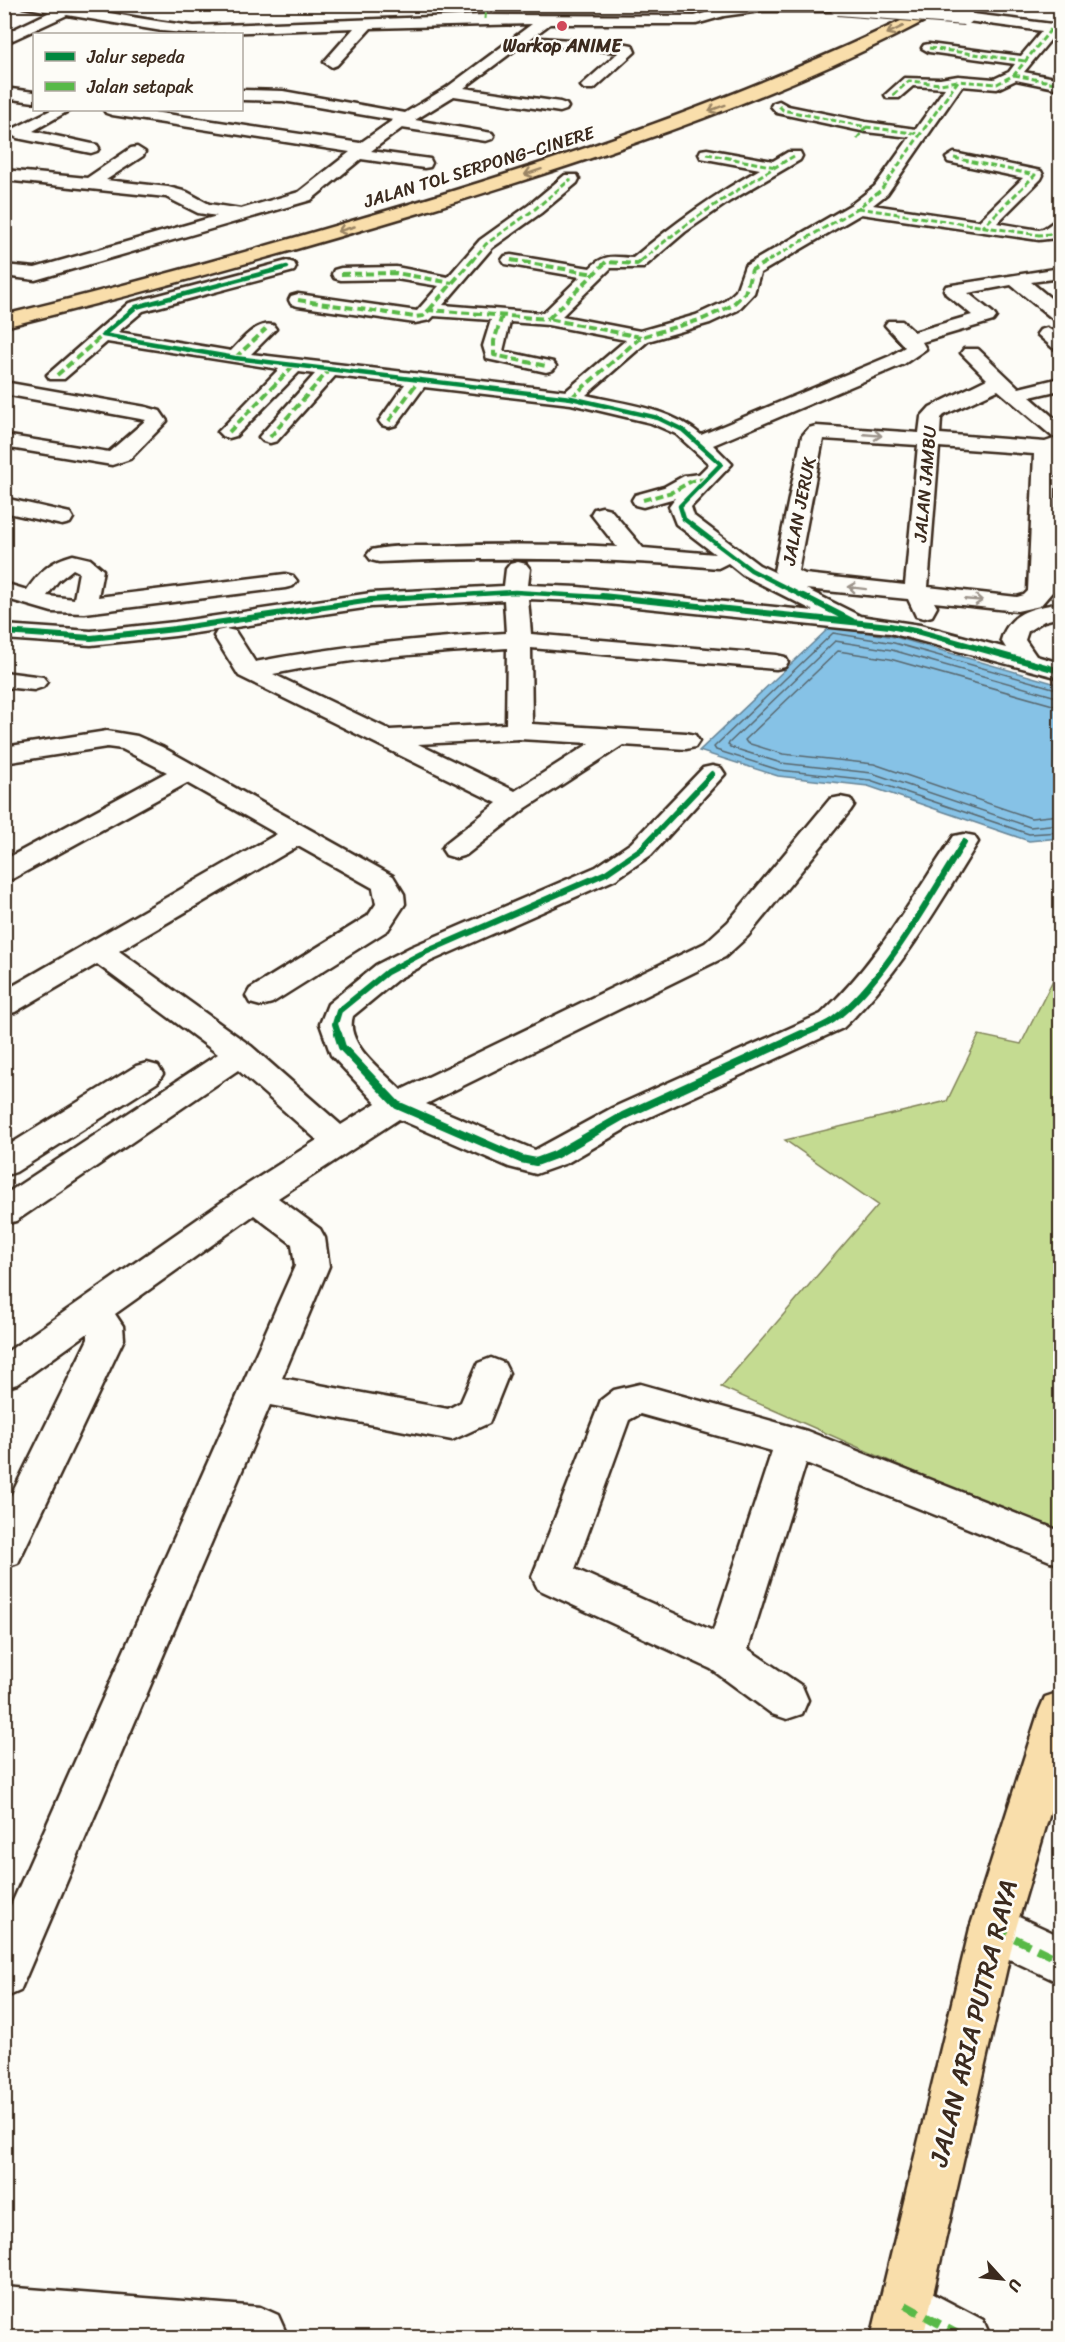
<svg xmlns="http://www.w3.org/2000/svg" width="1065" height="2342" font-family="Sriracha,sans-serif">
<rect width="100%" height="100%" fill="#fdfcf7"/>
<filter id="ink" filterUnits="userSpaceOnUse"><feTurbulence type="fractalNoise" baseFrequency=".0167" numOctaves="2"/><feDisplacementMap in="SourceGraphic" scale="12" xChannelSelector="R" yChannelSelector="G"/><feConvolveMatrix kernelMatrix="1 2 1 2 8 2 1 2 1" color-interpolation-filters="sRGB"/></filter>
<g filter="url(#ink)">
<path fill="#c4db91" stroke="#808258" stroke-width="1.5" d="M 1058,970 L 1060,971 L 1060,1536 L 721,1387 L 878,1205 L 785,1140 L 947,1101 L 979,1035 L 1021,1044 Z"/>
<path fill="#86c2e6" stroke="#688596" stroke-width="1.5" d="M 830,627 L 895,637 L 1060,685 L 1060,838 L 1029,841 L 868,786 L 778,776 L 699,751 Z"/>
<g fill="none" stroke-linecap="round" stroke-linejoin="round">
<path stroke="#59676e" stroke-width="1.5" d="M 1060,690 L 894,643 L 833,633 L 714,747 L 716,750 L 779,770 L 870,780 L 1029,834 L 1060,832
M 1060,698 L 892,650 L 835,641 L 728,744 L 730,747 L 781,763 L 872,773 L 1030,827 L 1060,824
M 1060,707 L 890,659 L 838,651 L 745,740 L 747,743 L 783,754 L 874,764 L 1031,818 L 1060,815"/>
<g stroke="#3b2a1e" stroke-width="5">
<path id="minor" d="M 21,4 C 79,4 136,20 194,26 L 485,15 L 695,16 C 743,1 793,4 843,4 L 845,7 L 838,11 L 761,11 L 724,16 L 696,24 L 550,24 L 464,88 L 560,102 L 566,104 L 568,107 L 566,110 L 560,112 L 454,96 L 415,120 L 492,133 L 494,136 L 492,139 L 486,141 L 402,128 L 371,151 L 430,159 L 432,163 L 430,167 L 424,168 L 361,159 L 311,200 L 35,280 L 4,276 L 4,265 L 35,268 L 217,216 L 198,213 L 166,197 L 4,180 L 4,170 L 87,178 L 131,148 L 137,147 L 145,152 L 143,156 L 106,180 L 168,187 L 187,192 L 209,204 L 241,209 L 299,192 L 350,152 L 112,115 L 106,113 L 104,110 L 140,110 L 360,143 L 393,120 L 283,101 L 242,100 L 242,90 L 283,91 L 405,113 L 446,88 L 532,24 L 371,28 L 337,65 L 332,67 L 324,62 L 354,28 L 194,34 L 162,31 L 67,15 L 4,44 L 4,34 L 50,12 L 23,7 Z
M 965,13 L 1060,25 L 1060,33 L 1056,33 L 1024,72 L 1060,79 L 1060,89 L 1016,80 L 997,89 L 962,86 L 887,194 L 873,205 L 979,221 L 1023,178 L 948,162 L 946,158 L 954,153 L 1041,171 L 1043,175 L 1041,179 L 997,223 L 1039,230 C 1048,229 1051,221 1060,219 L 1060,234 L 1056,238 L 1039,240 L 861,214 L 760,273 L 754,293 L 738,310 L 710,323 L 648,341 L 586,395 C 625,404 670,408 701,435 L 890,356 L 905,347 L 885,325 L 888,321 L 902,321 L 914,332 L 972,315 L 946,294 L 944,290 L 946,286 L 1060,268 L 1060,278 L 1031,282 L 1060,306 L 1060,321 L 1053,319 L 1011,285 L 968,293 L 993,313 L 996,317 L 993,321 L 922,342 L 926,349 L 904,364 L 713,445 L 732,464 L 691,507 L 694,516 L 759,565 L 776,573 L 774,571 L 802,436 L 809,428 L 816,426 L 919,433 L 921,417 L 930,407 L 987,379 L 961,353 L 964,349 L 978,349 L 1019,388 L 1060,378 L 1060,390 L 1030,397 L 1060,423 L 1060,450 L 1056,452 L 1052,592 L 1040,606 L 1017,611 L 934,602 L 937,607 L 932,616 L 924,618 L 916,616 L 908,599 L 806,589 L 860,616 L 920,625 L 1006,648 L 1001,640 C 1010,611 1033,608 1060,603 L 1060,617 L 1044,621 L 1028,631 L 1025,640 L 1036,656 L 1060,663 L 1060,678 L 890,633 L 578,601 L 528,599 L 531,634 L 776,655 L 785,657 L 788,662 L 785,667 L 776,669 L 531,648 L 532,724 L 686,733 L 695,735 L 699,741 L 695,747 L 686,749 L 623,745 L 526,808 L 466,855 L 456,858 L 446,855 L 442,849 L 446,843 L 497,803 L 239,676 L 214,636 L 217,631 L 226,629 L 235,631 L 255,662 C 338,646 421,638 506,633 L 504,600 L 371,607 L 175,636 L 91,645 L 4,639 L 4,625 L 91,631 L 175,622 L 371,593 L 504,586 L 506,569 L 510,564 L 518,562 L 526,564 L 530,569 L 528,585 L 578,587 L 814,611 L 743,575 L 728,563 L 718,568 C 605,557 492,557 379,562 L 371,560 L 367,555 L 371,550 C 393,545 418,546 440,546 C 499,544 558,544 617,547 L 591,514 L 594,509 L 602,507 L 610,509 L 643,548 L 715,554 L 676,524 L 669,506 L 675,498 L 643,507 L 635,505 L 632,500 L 635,495 L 664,487 L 684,476 L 699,474 L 709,464 L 676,434 L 651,423 L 571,404 L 424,387 L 396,425 L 389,427 L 382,425 L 379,421 L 405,384 L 335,376 L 277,441 L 270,443 L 263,441 L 259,437 L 315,374 L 299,372 L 236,436 L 229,438 L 222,436 L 218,432 L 222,428 L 279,369 L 107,342 L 64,379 L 50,379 L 47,375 L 129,303 L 287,261 L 294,263 L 296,267 L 294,271 L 143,311 L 118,332 L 231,351 C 242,340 256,321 273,325 L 276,329 L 251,354 L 566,391 L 626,340 L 548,325 L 510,322 L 503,351 L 553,362 L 556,366 L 553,370 L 546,372 L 487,359 L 483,346 L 491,320 L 434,316 L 430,320 L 415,323 L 298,306 L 291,304 L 289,300 L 291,296 L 298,294 L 417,311 L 439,286 L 396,279 L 341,280 L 334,278 L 332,274 L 334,270 L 341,268 L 396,267 L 448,277 L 480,240 L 529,205 L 565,175 L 577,175 L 579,179 L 577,183 L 541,213 L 492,248 L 443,305 L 543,313 L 580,277 L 505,264 L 502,260 L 505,256 L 511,255 L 590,268 C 605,253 613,257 633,258 C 673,224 714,195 760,169 L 701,158 L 699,154 L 701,150 L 707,149 L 773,161 L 788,152 L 800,152 L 802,156 L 800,160 L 730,201 L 685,232 L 643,268 L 611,268 L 562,316 L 640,331 L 696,315 L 724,302 L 736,291 L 745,266 L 852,204 L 875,186 L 910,137 L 866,132 L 777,113 L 771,106 L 773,103 L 779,101 L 788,106 L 866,122 L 916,129 L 945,88 L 913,86 L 899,98 L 887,98 L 885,95 L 904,78 L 940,79 L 958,76 L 994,79 L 1009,72 L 1015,64 L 929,52 L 922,48 L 924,45 L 929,44 L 1021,56 L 1042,31 L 960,20 L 958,17 L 960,14 ZM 998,390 L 1053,437 L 1057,438 L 1045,442 L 940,434 L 941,418 L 944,415 ZM 823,439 L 918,445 L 905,585 L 805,574 L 798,571 ZM 939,447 L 1034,454 L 1028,591 L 1024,595 L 1017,597 L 928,587 ZM 507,648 L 506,724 L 390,730 L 273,674 C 350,658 428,653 507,648 ZM 519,739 L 590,743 L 515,791 L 418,744 Z
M 541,38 L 627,44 L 632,45 L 635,52 L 594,89 L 584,89 L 581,86 L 584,83 L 619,52 L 536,45 L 534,42 L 536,39 Z
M 4,88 L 34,92 L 34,102 L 4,98 Z
M 51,110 L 70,110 L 33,131 L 97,145 L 99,148 L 97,151 L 91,153 L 17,138 L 9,133 L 11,130 Z
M 1047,328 L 1060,335 L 1060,350 L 1053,348 L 1037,334 L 1040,330 Z
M 4,382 L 146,407 L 160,411 L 167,421 L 130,459 L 112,465 L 4,447 L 4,435 L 109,452 L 146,420 L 4,394 Z
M 4,498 L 70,513 L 73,518 L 70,523 L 62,525 L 4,512 Z
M 73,555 L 90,559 L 103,570 L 98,597 L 285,574 L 293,576 L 297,581 L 293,586 L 285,588 L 85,613 L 52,612 L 4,598 L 4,583 L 27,590 C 40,571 51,561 73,555 ZM 73,569 L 79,572 L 74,599 L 47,596 L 58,581 Z
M 4,672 L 43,677 L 47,682 L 43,687 L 34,690 L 4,687 Z
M 107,731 L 137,736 L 162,747 L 393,876 L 404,894 L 405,904 L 388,930 L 272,1003 L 261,1006 L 250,1003 L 246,996 L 250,989 L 368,916 L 376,904 L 373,888 L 298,846 L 119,951 L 251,1046 L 341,1125 L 376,1103 L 331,1055 L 320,1024 L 328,1004 L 376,965 L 411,947 L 596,867 L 631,843 L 703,768 L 712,766 L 721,768 L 725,774 L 651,855 L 616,879 L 431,961 L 398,979 L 353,1016 C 344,1044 383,1071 401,1090 L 705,943 L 728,922 L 830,799 L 840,797 L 850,799 L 854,805 L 850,811 L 748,936 L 725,957 L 426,1104 L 535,1150 L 612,1108 L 821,1014 C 877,962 912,898 954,836 L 964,834 L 974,836 L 978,842 C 937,908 899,975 843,1028 L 634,1124 L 567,1163 L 536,1174 L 509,1167 L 399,1119 L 278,1198 L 320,1229 L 325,1238 L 329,1266 L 282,1378 L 448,1409 L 461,1402 L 478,1363 L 491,1358 L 504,1363 L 509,1373 L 489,1423 L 452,1440 L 270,1405 L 20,1991 L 4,1998 L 4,1921 L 295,1266 L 292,1244 L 254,1215 L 115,1314 L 123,1326 L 124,1339 L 18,1563 L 4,1568 L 4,1510 L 88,1339 L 88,1333 L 17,1384 L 4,1388 L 4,1354 L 242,1188 L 317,1140 L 238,1070 L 16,1221 L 4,1224 L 4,1195 L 218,1054 L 97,964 L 15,1012 L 4,1015 L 4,991 L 277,834 L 187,783 L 14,878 L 4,881 L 4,860 L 167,772 L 122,749 L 107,747 L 4,763 L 4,747 Z
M 147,1063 L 158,1066 L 163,1074 L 158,1082 L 16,1172 L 4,1176 L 4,1148 L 136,1066 Z
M 640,1384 L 807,1431 L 1060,1531 L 1060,1565 L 806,1463 L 748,1649 L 802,1686 L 808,1700 L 802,1714 L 787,1719 L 772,1714 L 711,1669 L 538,1589 L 532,1577 L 601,1400 L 614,1390 ZM 640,1414 L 772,1451 L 713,1631 L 575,1569 L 629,1420 Z
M 993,1905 L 1060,1936 L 1060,1983 L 977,1944 L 970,1928 L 977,1912 Z
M 905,2279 L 983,2320 L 991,2338 L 913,2338 L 887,2323 L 879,2305 L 887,2287 Z
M 4,2287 L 260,2307 L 278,2315 L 286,2333 L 284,2338 L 4,2338 Z"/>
</g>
<g stroke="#3b2a1e" stroke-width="5">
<path id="major" d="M 1060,1692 L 1060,1779 L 1016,1928 L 923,2338 L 871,2338 L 970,1928 L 1039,1711 L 1045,1697 Z"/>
</g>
<g stroke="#3b2a1e" stroke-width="5">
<path id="highway" d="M 936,4 L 955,4 C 947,12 934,16 924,21 C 894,37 863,51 833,65 C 699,125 559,170 419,213 C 282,254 144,293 4,327 L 4,315 C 125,286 244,253 362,218 C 559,161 752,95 936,4 Z"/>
</g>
<use href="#minor" fill="#fdfcf7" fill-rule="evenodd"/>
<use href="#major" fill="#f9deab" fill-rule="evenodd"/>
<use href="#highway" fill="#f9deab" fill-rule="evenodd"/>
<g stroke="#3b2a1e" stroke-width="18" stroke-linecap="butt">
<path id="minor-bridge" d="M 838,7 L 965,17"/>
</g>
<use href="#minor-bridge" stroke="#fdfcf7" stroke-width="16"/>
<path stroke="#58b947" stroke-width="3" stroke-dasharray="6 3" stroke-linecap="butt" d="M 485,19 L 486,4
M 929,48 L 1025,61
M 1014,75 L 1060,84
M 893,95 L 909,81 L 940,84 L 958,81
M 779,106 L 783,110 L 866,127 L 921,134
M 857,139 L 866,127
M 707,154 L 776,167
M 954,158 L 1035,175 L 983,227
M 858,208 L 1039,235 L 1050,234 L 1060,224
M 511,260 L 515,261
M 472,261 L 486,244 L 535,209 L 571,179
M 641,261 C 690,219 739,188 794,156
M 768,261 L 858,208 L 881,190 L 958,81 L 997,84 L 1014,75 L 1052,28"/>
<path stroke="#58b947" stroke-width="4" stroke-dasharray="8 4" stroke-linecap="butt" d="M 511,260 L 594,274
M 341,274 L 396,273 L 452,283
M 298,300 L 415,317 L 423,316 L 429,310 L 548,319
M 429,310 L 473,259
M 502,316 L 494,341 L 494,355 L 546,366
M 641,337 L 548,319 L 606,262 L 637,264 L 643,259
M 235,358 L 266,329
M 57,375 L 103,335
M 571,398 L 641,337 L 703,319 L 731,306 L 745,293 L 752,270 L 771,259
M 389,421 L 419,380
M 229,432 L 294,365
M 270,437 L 330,369
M 643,500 L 672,492 L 692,481 L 706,479"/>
<path stroke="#58b947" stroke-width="8" stroke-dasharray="16 8" stroke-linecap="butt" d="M 993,1928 L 1060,1960
M 905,2305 L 965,2338"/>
<g stroke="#fdfcf7" stroke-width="7">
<path id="cycleway-far2" d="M 287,267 L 136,307 L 103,335 L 235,358 L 571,398 L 658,418 L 683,430 L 721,464 L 680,506 L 684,519 L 751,570 L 806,598
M 408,598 L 515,592 L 617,598"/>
</g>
<g stroke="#fdfcf7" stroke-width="9">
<path id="cycleway-far1" d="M 602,596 L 890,626 L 920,632 L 1060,671
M 803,596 L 852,621
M 4,632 L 91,638 L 175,629 L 371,600 L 435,596
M 339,1036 L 335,1024 L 339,1011 L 387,972 L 421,954 L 606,873 L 641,849 L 712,774
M 799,1036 C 810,1031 823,1027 833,1020 C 883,984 931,895 964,842"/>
</g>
<g stroke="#fdfcf7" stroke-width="12">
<path id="cycleway" d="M 338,1034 L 342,1047 L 397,1105 L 521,1159 L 536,1162 L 555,1155 L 623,1116 L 802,1034"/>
</g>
<use href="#cycleway-far2" stroke="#00873e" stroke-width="4.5"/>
<use href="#cycleway-far1" stroke="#00873e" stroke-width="6"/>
<use href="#cycleway" stroke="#00873e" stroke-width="8"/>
</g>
<defs><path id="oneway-shaft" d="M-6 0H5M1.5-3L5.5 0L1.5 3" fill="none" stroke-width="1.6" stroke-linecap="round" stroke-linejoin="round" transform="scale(1.5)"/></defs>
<g stroke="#9a8464">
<use href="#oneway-shaft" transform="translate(895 30) rotate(154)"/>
<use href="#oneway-shaft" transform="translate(717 108) rotate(160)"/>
<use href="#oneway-shaft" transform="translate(533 172) rotate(162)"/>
<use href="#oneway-shaft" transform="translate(346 229) rotate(164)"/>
</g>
<g stroke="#9c938a">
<use href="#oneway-shaft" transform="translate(873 435) rotate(5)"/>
<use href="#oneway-shaft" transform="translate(857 588) rotate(-173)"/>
<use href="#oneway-shaft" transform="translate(974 600) rotate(5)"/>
</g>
</g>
<circle fill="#d1495b" stroke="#fdfcf7" stroke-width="2" cx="562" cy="26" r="6"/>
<g text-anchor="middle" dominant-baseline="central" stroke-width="5" stroke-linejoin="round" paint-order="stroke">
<g font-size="18" font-weight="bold" fill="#3b2a1e" stroke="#fdfcf7">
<text x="562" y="46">Warkop ANIME</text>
</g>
<g font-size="18" fill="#3b2a1e" stroke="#fdfcf7">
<text transform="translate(479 167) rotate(-17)">JALAN TOL SERPONG–CINERE</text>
<text transform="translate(925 484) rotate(-85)">JALAN JAMBU</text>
<text transform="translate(799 511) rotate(-79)">JALAN JERUK</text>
</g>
<g font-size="26" fill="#3b2a1e" stroke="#fdfcf7">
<text transform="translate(973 2023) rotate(-76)">JALAN ARIA PUTRA RAYA</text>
</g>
</g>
<rect width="1065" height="2342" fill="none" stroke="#fdfcf7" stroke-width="24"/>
<rect x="12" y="12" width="1041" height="2318" fill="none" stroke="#3b2a1e" stroke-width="2" filter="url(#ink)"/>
<rect x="33" y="33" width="210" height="78" fill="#fdfcf7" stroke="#afa8a0" stroke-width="1.5"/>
<rect x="45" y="52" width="30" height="9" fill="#00873e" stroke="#afa8a0" stroke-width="1.5"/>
<text x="87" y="63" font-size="18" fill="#3b2a1e">Jalur sepeda</text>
<rect x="45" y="82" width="30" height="9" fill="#58b947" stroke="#afa8a0" stroke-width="1.5"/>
<text x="87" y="93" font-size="18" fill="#3b2a1e">Jalan setapak</text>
<g transform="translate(1002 2279) rotate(117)" stroke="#fdfcf7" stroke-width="4.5" paint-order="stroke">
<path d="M0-4.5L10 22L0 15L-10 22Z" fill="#3b2a1e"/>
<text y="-9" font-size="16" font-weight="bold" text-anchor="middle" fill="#3b2a1e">U</text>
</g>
</svg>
